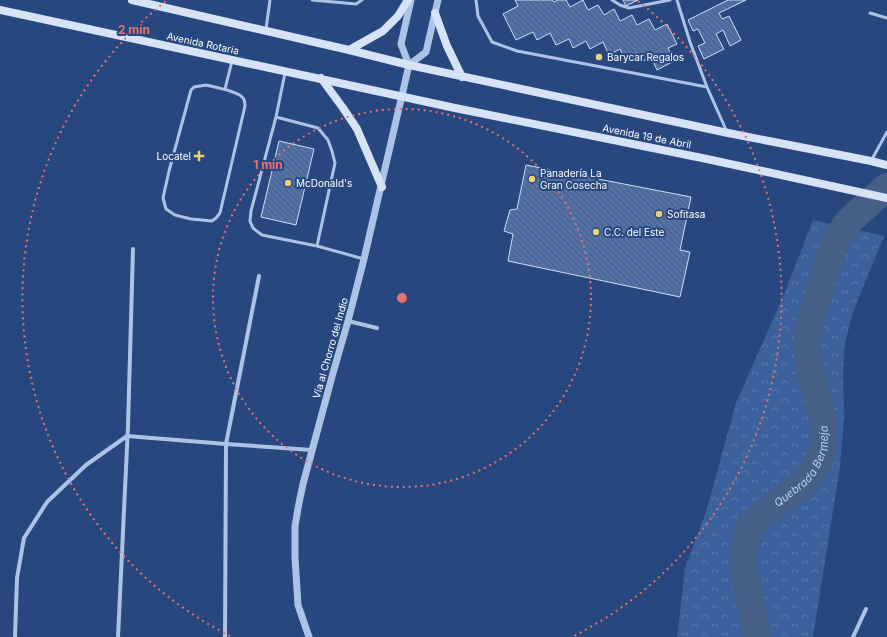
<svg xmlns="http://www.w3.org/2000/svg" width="887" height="637" font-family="Inter,sans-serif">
<defs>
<pattern id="forest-crowns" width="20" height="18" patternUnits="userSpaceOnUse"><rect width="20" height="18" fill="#3b609c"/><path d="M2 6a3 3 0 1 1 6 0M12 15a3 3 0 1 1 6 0" fill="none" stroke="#5878ab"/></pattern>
<pattern id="building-back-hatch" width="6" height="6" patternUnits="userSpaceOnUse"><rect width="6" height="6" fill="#5070a7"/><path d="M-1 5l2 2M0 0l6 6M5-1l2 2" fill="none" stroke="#4e5c75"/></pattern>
</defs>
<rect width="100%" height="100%" fill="#27477e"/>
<path fill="url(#forest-crowns)" d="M 813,220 L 884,236 L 853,312 L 845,343 L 843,373 L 844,418 L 840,467 L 813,637 L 677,637 L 685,568 L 706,512 L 736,403 L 783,297 Z"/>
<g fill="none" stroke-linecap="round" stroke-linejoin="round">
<path stroke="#475f87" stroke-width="28" id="s1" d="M 757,637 L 743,567 L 743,552 L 747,538 L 750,526 L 764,513 L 802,484 L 811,475 L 818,462 L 824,447 L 824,432 L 822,416 L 811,375 L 809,362 L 807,345 L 812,315 L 832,250 L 837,238 L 847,223 L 887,187"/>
</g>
<path fill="url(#building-back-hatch)" stroke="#d0def4" d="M 515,0 L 552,0 L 554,2 L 558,0 L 566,0 L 570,7 L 583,0 L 588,10 L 598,5 L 604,15 L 614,9 L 620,21 L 632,15 L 637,25 L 649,19 L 655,30 L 667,24 L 677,44 L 668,48 L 674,61 L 657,70 L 651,57 L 641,62 L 637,53 L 625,59 L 620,49 L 609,55 L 603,42 L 590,49 L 586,41 L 573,48 L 569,39 L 556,45 L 550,33 L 537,40 L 533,32 L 516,40 L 503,14 L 518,6 Z
M 623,0 L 638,0 L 626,6 Z
M 728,0 L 746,0 L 719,13 L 722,19 L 729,16 L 741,40 L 730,46 L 723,30 L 716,34 L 724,49 L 704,59 L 698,46 L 705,43 L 698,29 L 693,31 L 688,20 Z
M 279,141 L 314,149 L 296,225 L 261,217 Z
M 526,165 L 691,197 L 680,250 L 690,252 L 680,297 L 508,261 L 513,234 L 504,231 L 510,210 L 517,209 Z"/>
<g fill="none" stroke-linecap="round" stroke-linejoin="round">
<path stroke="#adc3e5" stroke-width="3" d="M 312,0 L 356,4 L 362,0
M 476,0 L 478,16 L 492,42 L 517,51 L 707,87
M 612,0 L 620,5 L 629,8 L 670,0
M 677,0 L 690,42 L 707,87 L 727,132
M 870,13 L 887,18
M 266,29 L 270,0
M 285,73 L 276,117 L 251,211 L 250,221 L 253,228 L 262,235 L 317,246 L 364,259
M 206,85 C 214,87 237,91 242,97 C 245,99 245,103 245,106 L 220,213 L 216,218 L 212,221 L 191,219 L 175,215 L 166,209 L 163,198 L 169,171 L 191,90 L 194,87 Z
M 225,89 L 232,61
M 276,117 L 318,128 L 328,140 L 332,151 L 335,163 L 317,246
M 871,161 L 887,132"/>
<path stroke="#adc3e5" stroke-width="4" d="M 348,321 L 377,328
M 15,637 L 17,578 L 24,538 L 47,502 L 86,465 L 127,436 L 226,444 L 312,450
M 118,637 L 128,426 L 133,249
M 225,637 L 226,444 L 259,276
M 853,637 L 866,609"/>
<path stroke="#adc3e5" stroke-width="7" d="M 409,65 L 426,52 L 438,0
M 409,65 L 401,44 L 411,0
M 309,637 L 298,605 L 295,558 L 295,526 L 299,503 L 303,484 L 333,373 L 348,321 L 364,259 L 409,65"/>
<path stroke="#d6e2f5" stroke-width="8" d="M 132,0 L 349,50 L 409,65 L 728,133 L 871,161 L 887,165
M 0,10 L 455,108 L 707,159 L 887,198
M 435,13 L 447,46 L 462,77
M 349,50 L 383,31 L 398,16 L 408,0
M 321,78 L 343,108 L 357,129 L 382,187"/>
</g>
<g fill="none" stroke="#e47373" stroke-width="2" stroke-dasharray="2 4">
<circle cx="402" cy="298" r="189"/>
<path d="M230 636A379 379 0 0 1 166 1M638 1A379 379 0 0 1 574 636"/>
</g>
<g fill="#edd273" stroke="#27477e" stroke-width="1.5">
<circle cx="599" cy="57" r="4"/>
<path d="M197 150h4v4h4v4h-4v4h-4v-4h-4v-4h4z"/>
<circle cx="532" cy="179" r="4"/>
<circle cx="288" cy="183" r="4"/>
<circle cx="659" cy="214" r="4"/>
<circle cx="596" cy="232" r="4"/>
</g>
<g text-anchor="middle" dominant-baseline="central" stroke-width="4" stroke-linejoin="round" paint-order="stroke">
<g font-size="10" fill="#fff" stroke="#27477e">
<text transform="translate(203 43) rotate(12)">Avenida Rotaria</text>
<text transform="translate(647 136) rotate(11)">Avenida 19 de Abril</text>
<text transform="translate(330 348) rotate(-74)">Vía al Chorro del Indio</text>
</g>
<g font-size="10" fill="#fff" stroke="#27477e" text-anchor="start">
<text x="607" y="57">Barycar Regalos</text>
<text x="191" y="156" text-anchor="end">Locatel</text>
<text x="540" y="173">Panadería La<tspan x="540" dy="12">Gran Cosecha</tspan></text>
<text x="296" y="183">McDonald's</text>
<text x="667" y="214">Sofitasa</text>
<text x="604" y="232">C.C. del Este</text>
</g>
<g font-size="11" font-style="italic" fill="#b9cded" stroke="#27477e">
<text stroke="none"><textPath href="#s1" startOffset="196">Quebrada Bermeja</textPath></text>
</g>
</g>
<circle cx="402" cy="298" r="6" fill="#e47373" stroke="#27477e" stroke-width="2"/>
<g font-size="12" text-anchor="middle" font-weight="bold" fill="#e47373" stroke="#27477e" stroke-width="4" stroke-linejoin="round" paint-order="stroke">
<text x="134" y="34">2 min</text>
<text x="268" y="169">1 min</text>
</g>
</svg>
